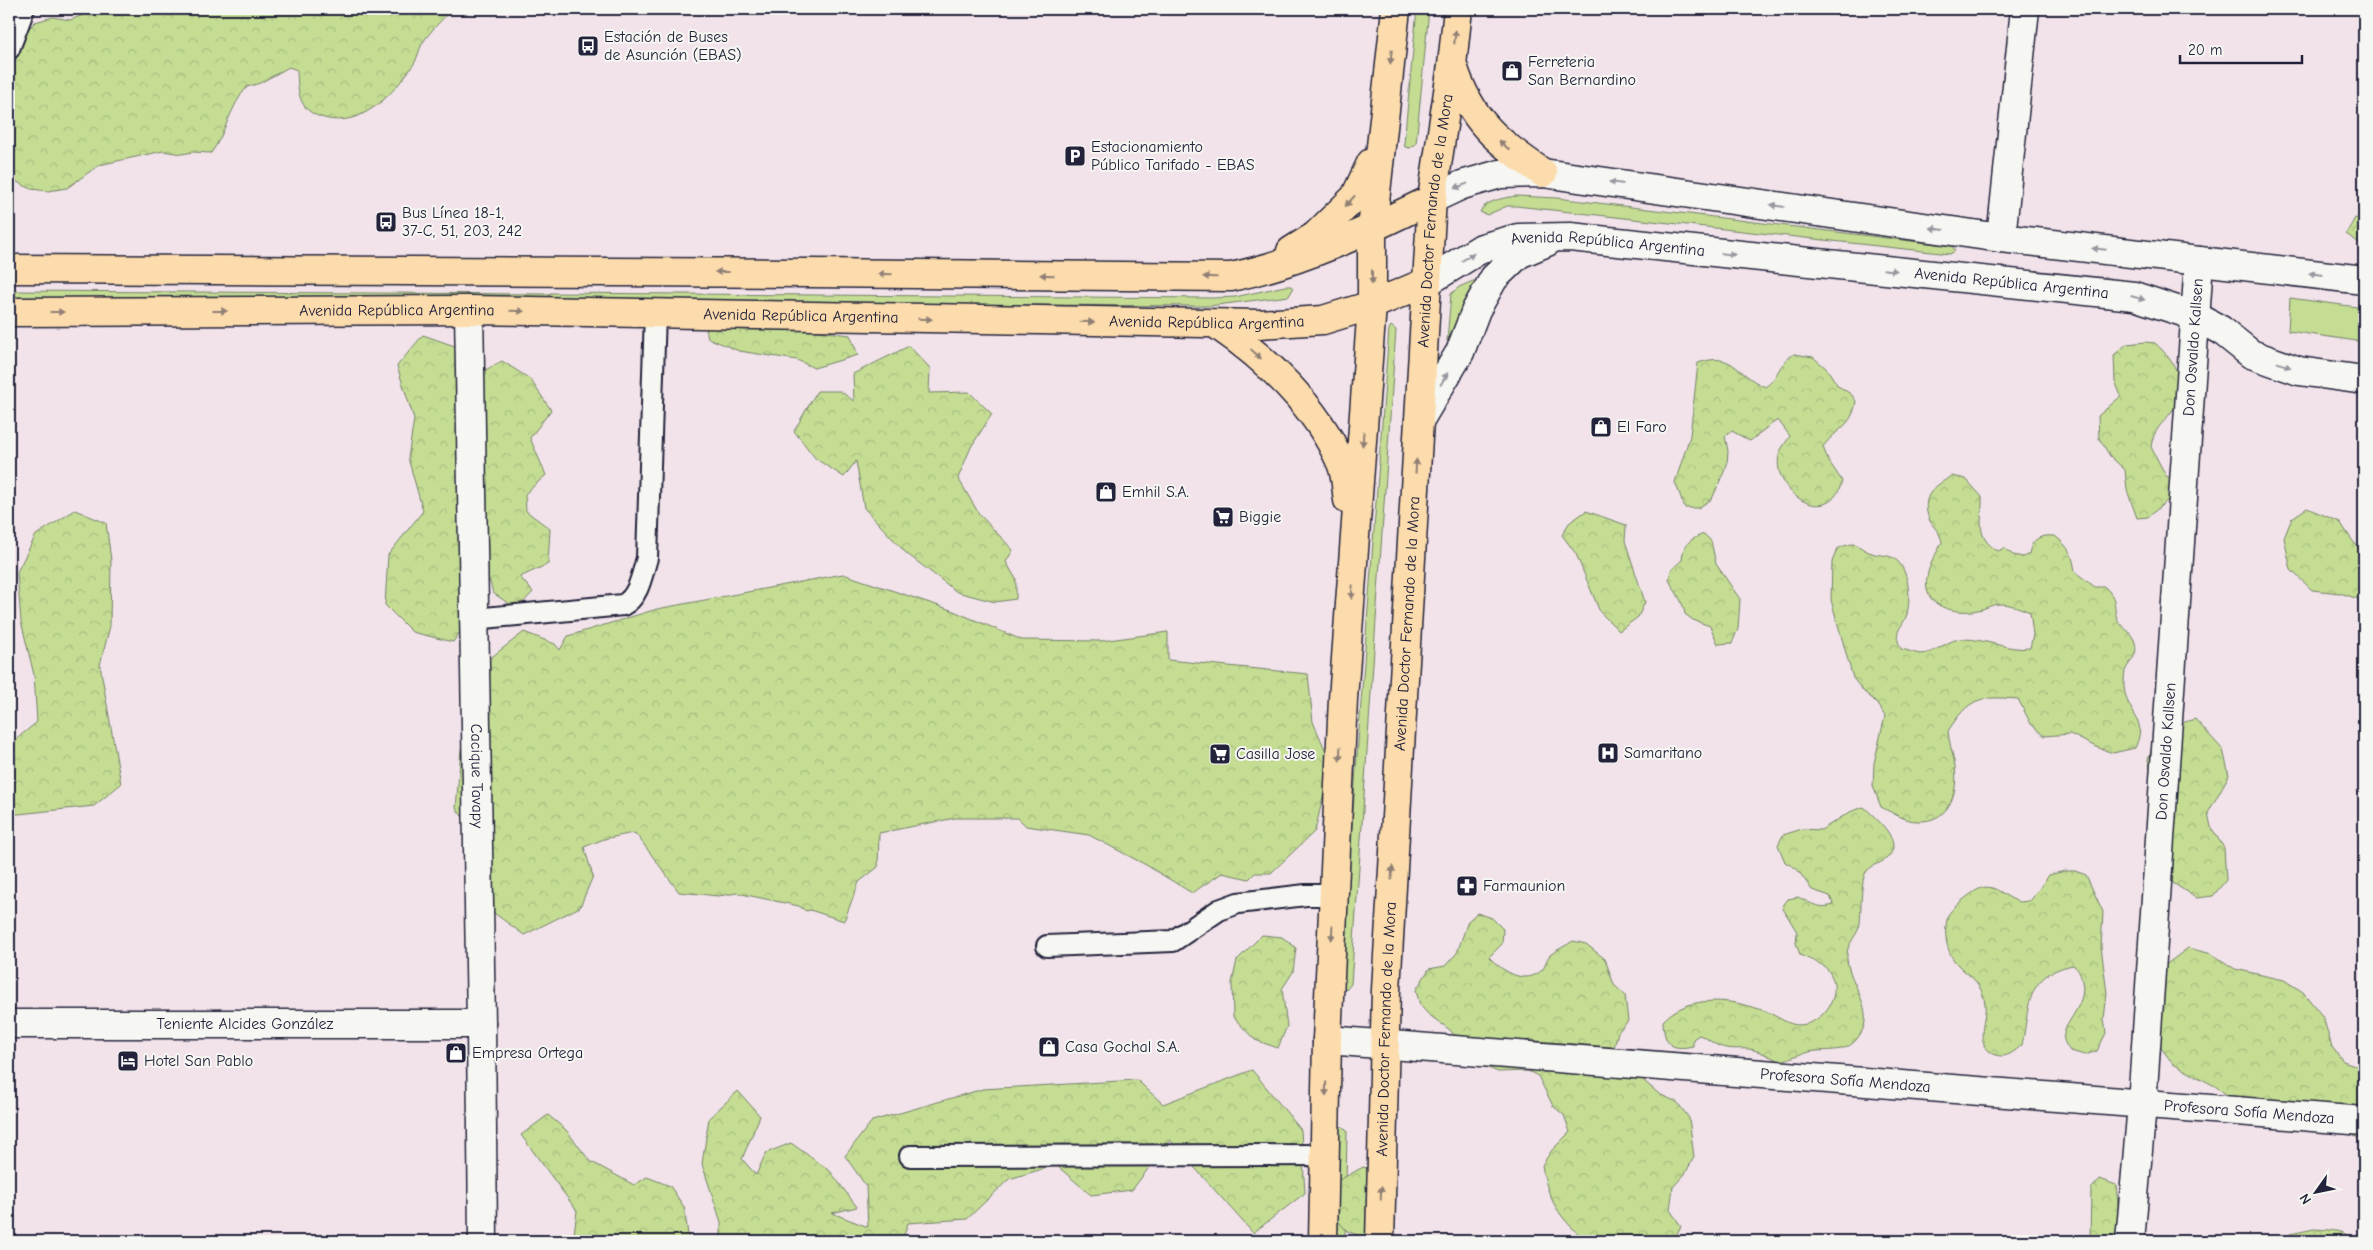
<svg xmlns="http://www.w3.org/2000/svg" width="2373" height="1250" font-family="'Comic Neue',sans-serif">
<defs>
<pattern id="forest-crowns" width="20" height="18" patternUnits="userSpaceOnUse" patternTransform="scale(1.25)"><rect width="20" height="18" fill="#c4dd93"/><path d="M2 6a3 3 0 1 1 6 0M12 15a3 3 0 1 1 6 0" fill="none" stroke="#a8bd80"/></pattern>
</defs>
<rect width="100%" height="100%" fill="#f2e3ea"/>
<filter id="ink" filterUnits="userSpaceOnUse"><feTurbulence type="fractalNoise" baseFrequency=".02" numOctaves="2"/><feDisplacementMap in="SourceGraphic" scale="10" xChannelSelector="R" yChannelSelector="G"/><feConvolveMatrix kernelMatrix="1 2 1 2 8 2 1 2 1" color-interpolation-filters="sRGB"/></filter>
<g filter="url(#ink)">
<path fill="#c4dd93" stroke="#738067" d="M 1417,9 L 1429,9 L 1416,144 L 1410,148 L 1405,147 L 1404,143 Z
M 1516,196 L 1557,198 L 1952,246 L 1955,251 L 1950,254 L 1516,206 L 1507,206 L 1487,215 L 1480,212 C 1485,200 1505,198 1516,196 Z
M 1473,281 L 1476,281 L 1475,284 L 1447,341 L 1451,294 L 1459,287 Z
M 1285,286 L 1291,286 L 1293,289 L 1289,296 L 1209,306 L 549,302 L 550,293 L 1212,298 L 1235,297 Z
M 9,291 L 549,294 L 548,302 L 9,299 Z
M 2290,298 L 2364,308 L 2364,342 L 2288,331 Z
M 1391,326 L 1396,330 L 1351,984 L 1346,990 L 1340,983 L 1389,329 Z
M 1342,1126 L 1347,1131 L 1345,1241 L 1335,1241 L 1337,1131 Z"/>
<path fill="url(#forest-crowns)" stroke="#738067" d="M 89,9 L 452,9 C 442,20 430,31 422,44 C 419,50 418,56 415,62 C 396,91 363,129 324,118 C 298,111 298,93 297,70 L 289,67 L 260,83 L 247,87 C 230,106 226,133 211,153 L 193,152 L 182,154 L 163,151 L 99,165 L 67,188 L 48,191 L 31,189 L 9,178 L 9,54 L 23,34 L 35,22 L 53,17 L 70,20 L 86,14 Z
M 2355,218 L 2364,220 L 2364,246 L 2346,234 Z
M 705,324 L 779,326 L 850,335 L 858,355 L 814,368 L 797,360 L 739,351 L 708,338 Z
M 423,335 L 469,351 L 474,611 L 453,642 L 412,632 L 385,605 L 388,555 L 423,511 L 408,458 L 414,419 L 397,366 Z
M 2145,342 L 2155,343 C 2175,361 2190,386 2172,411 C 2163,424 2153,429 2151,447 L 2166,476 L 2177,482 L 2176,493 L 2148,517 L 2137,518 L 2127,490 L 2125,470 L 2110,456 L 2099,438 L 2098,416 L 2121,396 L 2115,381 L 2114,355 L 2127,344 Z
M 909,346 L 930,368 L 929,393 L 969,392 L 992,414 L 971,447 L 958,478 L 979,514 L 1013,550 L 1006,562 L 1016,579 L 1016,599 L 995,602 L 957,592 L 906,553 L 864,508 L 856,461 L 844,477 L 816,459 L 794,431 L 817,391 L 840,391 L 854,401 L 853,374 Z
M 1794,354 L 1813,357 L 1827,369 L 1838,386 L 1851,394 L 1856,401 C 1852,428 1837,427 1823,447 L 1828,460 L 1842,481 C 1829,533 1767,489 1780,452 C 1782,447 1787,441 1790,436 L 1778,420 C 1767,426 1760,434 1750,441 L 1732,431 L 1725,436 L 1728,451 L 1727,465 L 1712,499 L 1698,508 L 1685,508 L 1675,482 L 1690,436 L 1698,363 C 1734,351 1734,373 1765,387 C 1779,378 1776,366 1794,354 Z
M 502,361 L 530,379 L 551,410 L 530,438 L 546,475 L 525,494 L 526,511 L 550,529 L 548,564 L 520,577 L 533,592 L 517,609 L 493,593 L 490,582 L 473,553 L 478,374 Z
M 1952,476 L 1966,479 L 1982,497 C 1983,520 1974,537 1998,551 L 2004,548 L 2013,555 L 2023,557 L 2029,554 C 2032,538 2040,535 2055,536 C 2069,547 2073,555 2075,572 L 2095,587 L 2105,587 C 2120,601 2111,608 2119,622 C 2123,628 2131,632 2134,640 C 2140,655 2130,660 2125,671 C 2124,675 2124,683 2124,687 C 2127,715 2149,718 2135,748 L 2113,753 L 2096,747 L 2070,734 L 2044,736 L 2031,724 L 2018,699 C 1979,696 1970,697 1948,731 C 1949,742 1952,751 1954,761 C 1960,790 1951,823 1917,821 C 1905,821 1891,812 1881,807 L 1873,786 L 1874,763 L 1885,716 L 1874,700 L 1864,692 L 1853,678 L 1831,600 L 1832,562 L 1837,549 C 1861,538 1855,548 1872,553 C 1879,556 1888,554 1895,559 C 1909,569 1911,598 1907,614 C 1902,630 1892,629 1901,649 C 1907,650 1914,653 1920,654 C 1937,654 1947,638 1964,639 C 1987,639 2008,651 2030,648 L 2033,635 L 2030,612 C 2020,608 2011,604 2000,604 C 1992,604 1985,609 1978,610 C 1955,615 1921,607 1927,577 C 1929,564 1937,553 1942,542 C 1940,532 1934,528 1930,521 C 1919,497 1934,486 1952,476 Z
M 2307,508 L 2340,522 L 2352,540 L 2364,554 L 2364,601 L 2340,593 L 2312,590 L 2291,570 L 2284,538 L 2292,518 Z
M 75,510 L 106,523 L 111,560 L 110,626 L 100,665 L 121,784 L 94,806 L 9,815 L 9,745 L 37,722 L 34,675 L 21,621 L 17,572 L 36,535 Z
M 1586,511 L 1626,525 L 1625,541 L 1645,602 L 1638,617 L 1619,631 L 1600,612 L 1576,554 L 1562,535 L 1569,523 Z
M 1704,534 L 1711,541 L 1716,564 L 1740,599 L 1738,629 L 1732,643 L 1718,644 L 1710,626 L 1693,620 L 1685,614 C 1682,598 1676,594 1669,580 L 1671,570 L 1682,560 C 1683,544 1690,539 1704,534 Z
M 843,574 L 951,610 L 1022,640 L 1101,641 L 1168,632 L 1168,660 L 1308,674 L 1313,722 L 1331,763 L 1315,831 L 1271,873 L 1255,873 L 1249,879 L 1222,873 L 1192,893 L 1146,865 L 1089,835 L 1026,826 L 1018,818 L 955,818 L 879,833 L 878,867 L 859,882 L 844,921 L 810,910 L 806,911 L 799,906 L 737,893 L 718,896 L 679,892 L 636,834 L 633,833 L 604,839 L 584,847 L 593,876 L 580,907 L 524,935 L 494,913 L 482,885 L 493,848 L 470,827 L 456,808 L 461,749 L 478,700 L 489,659 L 524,632 L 555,644 L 560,650 L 568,636 L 657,609 Z
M 2195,719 L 2223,750 L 2229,775 L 2208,813 L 2211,827 L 2224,848 L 2226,880 L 2213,896 L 2196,898 L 2173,883 L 2152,839 L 2155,786 L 2148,760 L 2158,730 Z
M 1864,807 C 1875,818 1907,842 1886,859 C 1878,865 1870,865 1865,874 C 1861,881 1861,914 1860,923 C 1859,934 1847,943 1847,954 C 1845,978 1875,1007 1862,1031 C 1849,1056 1831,1048 1809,1052 C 1798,1054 1790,1059 1780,1061 C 1771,1058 1763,1052 1754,1050 C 1742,1047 1731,1051 1719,1046 C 1711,1043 1707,1037 1699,1035 L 1693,1039 L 1693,1046 C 1670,1051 1664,1044 1663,1021 C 1689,993 1735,999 1767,1012 C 1777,1016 1788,1025 1799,1025 C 1825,1024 1846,991 1827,969 C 1822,963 1807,959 1800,955 L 1796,943 L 1797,932 L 1782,907 L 1788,899 L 1798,897 C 1808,902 1822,911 1833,904 L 1830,896 L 1812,890 L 1797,869 L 1785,862 L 1778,845 L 1783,835 L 1802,829 L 1821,830 L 1850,812 Z
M 2065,871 L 2075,871 L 2086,875 L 2103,912 L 2101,947 L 2107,993 L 2104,1019 L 2106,1033 L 2097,1051 L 2085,1055 L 2070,1051 C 2068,1048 2065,1044 2064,1040 C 2060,1024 2088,1007 2082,981 C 2080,973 2079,970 2073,965 C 2024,975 2030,1007 2022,1045 C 2015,1051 2006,1059 1996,1055 C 1976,1047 1983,1028 1985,1012 C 1986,1005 1984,997 1981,990 C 1976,978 1966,974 1958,965 C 1946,953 1943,932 1948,916 C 1950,909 1972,892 1979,889 C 1994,882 2004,897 2017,901 C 2021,903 2027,901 2031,900 L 2049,875 Z
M 1477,913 L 1492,918 L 1503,929 L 1502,944 L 1489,957 C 1502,971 1526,987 1543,969 C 1546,965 1546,959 1550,955 C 1556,950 1566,946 1573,941 L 1586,944 L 1605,959 L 1614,985 L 1625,995 L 1628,1021 L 1618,1032 L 1614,1048 L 1644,1081 L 1659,1094 L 1677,1102 L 1689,1118 L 1694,1157 L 1685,1174 L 1673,1187 L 1670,1210 L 1681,1226 L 1673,1241 L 1586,1241 C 1559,1217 1548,1201 1542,1165 L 1552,1150 L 1570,1132 L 1564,1115 L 1553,1106 L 1538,1076 L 1528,1071 L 1498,1072 L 1476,1063 L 1450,1030 L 1428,1014 L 1420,1005 L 1416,990 L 1429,969 L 1445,966 L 1457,953 L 1468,921 Z
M 1262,935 L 1282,937 L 1296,948 L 1293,972 L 1282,989 L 1287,1026 L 1278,1048 L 1255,1040 L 1233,1017 L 1232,983 L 1237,960 Z
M 2188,948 L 2212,954 L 2235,969 L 2284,980 L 2303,992 L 2323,1017 L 2332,1047 L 2343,1061 L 2364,1068 L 2364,1140 L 2351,1135 L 2299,1105 L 2239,1104 L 2215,1086 L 2173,1064 L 2156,1041 L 2156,972 Z
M 1252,1070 L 1301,1130 L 1305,1193 L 1253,1233 L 1170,1140 L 1132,1190 L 1091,1195 L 1056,1165 L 1009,1179 L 967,1219 L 908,1223 L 902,1241 L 721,1241 L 721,1222 L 702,1164 L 709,1118 L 738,1091 L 760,1116 L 742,1159 L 756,1175 L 766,1153 L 791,1143 L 830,1171 L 857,1207 L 832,1213 L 868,1227 L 866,1186 L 845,1156 L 872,1121 L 983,1089 L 1137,1080 L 1163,1104 Z
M 548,1115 L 566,1130 L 590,1161 L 634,1185 L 647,1177 L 670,1186 L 684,1207 L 689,1241 L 573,1241 L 577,1211 L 521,1135 Z
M 1363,1167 L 1379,1171 L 1396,1220 L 1367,1239 L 1347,1231 L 1314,1194 Z
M 2100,1179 L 2116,1185 L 2120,1224 L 2119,1241 L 2090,1241 L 2091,1189 Z
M 2314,1229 C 2327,1230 2345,1229 2354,1241 L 2284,1241 L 2290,1234 Z"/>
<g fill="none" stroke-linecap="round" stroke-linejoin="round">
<g stroke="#22223b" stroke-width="24">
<path id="lane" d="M 9,49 L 24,9
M 474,619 L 623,605 C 639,597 642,574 647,558 L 655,313
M 1047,946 L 1173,941 L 1219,910 L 1238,903 L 1306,895 L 1334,895
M 910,1156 L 1324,1155"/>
</g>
<g stroke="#22223b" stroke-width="31">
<g id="street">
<path d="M 2001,238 L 2025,9"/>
<path id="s1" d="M 469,310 L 481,1024 L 483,1241"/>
<path id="s2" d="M 9,1024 L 481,1024"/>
<path id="s3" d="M 1327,1040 L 2364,1121"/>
<path id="s4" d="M 2130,1241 L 2142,1105 L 2199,261"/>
</g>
</g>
<g stroke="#22223b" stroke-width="31">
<g id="secondary">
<path d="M 1432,199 L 1462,185 L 1500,174 L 1543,173 L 2001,238 L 2364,280"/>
<path id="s5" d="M 1427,282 L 1482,248 L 1518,238 L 1570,237 L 2134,296 L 2195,316 L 2221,330 L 2251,354 L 2299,371 L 2364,380"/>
<path d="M 1419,421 L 1460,352 L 1476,310 L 1494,278 L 1519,254 L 1547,242"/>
</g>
</g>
<g stroke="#22223b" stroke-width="31">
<g id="highway">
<path d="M 1453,66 C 1471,122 1497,141 1543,173"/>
<path d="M 1291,251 L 1315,236 L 1355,197 L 1371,163"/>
<path d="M 9,269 L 810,273 L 1231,277 C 1302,262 1367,231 1432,199"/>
<path id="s6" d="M 9,312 L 469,310 L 1259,324 L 1323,320 L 1372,305 L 1427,282"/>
<path d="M 1217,325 C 1267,359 1317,407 1341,463 C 1346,474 1346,488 1348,500"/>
<path d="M 1323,1241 L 1327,1040 L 1343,699 L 1372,305 L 1372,229 L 1396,9"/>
<path id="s7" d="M 1380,1241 L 1386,990 L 1427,282 L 1432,199 L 1452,65 L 1458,9"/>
</g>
</g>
<use href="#lane" stroke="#f6f6f2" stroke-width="20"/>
<use href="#street" stroke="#f6f6f2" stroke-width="28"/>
<use href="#secondary" stroke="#f6f6f2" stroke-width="28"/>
<use href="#highway" stroke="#fcdcac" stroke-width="28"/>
</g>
<defs><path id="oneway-solid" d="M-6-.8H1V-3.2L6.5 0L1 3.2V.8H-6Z" transform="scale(1.25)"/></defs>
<g fill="#8f7f74">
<use href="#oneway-solid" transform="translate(1455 37) rotate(-84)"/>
<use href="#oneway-solid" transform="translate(1391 57) rotate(96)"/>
<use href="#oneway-solid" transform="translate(1504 145) rotate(-138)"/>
<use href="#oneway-solid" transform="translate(1350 201) rotate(133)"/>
<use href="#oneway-solid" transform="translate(722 272) rotate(-180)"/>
<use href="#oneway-solid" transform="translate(885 274) rotate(-179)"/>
<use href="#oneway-solid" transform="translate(1047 275) rotate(-179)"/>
<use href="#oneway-solid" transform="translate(1210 277) rotate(-179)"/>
<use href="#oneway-solid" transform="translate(1372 277) rotate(90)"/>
<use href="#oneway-solid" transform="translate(220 311)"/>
<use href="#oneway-solid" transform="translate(517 311) rotate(1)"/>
<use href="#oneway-solid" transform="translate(57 312)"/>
<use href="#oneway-solid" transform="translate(925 319) rotate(1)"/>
<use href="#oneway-solid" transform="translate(1087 322) rotate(1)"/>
<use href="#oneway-solid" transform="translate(1256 354) rotate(43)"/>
<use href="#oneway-solid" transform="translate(1363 439) rotate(94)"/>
<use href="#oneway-solid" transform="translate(1416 466) rotate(-86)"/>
<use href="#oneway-solid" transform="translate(1352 592) rotate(95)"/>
<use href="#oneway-solid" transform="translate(1340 754) rotate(93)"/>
<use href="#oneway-solid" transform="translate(1392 873) rotate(-87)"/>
<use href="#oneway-solid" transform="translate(1332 933) rotate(93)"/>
<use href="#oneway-solid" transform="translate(1326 1089) rotate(91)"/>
<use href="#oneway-solid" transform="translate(1381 1193) rotate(-88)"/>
</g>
<g fill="#9797a0">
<use href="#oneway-solid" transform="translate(1616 183) rotate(-172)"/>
<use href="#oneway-solid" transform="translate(1461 186) rotate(159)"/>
<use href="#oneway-solid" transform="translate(1777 206) rotate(-172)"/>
<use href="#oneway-solid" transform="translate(1937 229) rotate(-172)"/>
<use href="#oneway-solid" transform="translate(2099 249) rotate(-174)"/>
<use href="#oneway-solid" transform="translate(1728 254) rotate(6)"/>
<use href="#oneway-solid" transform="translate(1468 257) rotate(-32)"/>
<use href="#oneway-solid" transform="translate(1890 270) rotate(6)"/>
<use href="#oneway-solid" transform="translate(2316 274) rotate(-173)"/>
<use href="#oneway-solid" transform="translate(2138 298) rotate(16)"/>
<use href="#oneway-solid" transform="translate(2284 365) rotate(20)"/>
<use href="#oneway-solid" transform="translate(1444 379) rotate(-59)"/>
</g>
</g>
<defs>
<g id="bus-square" transform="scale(1.125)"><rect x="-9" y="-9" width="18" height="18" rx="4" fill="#22223b" stroke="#f6f6f2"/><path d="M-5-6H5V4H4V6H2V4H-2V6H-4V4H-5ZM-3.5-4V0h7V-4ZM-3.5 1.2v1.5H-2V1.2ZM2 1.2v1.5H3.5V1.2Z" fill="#fff"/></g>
<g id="shop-square" transform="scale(1.125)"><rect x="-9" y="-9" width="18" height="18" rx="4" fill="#22223b" stroke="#f6f6f2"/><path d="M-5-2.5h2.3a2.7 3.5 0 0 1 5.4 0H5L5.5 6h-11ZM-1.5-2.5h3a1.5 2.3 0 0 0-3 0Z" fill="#fff"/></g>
<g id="parking-square" transform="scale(1.125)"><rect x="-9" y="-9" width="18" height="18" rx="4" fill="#22223b" stroke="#f6f6f2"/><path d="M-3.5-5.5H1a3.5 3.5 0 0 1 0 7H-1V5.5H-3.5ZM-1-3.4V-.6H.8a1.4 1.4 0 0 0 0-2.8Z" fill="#fff"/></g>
<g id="supermarket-square" transform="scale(1.125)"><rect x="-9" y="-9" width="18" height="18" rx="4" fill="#22223b" stroke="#f6f6f2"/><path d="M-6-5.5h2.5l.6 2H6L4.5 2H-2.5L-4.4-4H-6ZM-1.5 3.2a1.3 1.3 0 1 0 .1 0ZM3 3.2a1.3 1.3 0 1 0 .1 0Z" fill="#fff"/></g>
<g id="hospital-square" transform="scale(1.125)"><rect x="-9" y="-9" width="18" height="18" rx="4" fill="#22223b" stroke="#f6f6f2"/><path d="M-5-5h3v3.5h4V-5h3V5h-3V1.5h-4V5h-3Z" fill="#fff"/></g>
<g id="pharmacy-square" transform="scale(1.125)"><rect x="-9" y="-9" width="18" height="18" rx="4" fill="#22223b" stroke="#f6f6f2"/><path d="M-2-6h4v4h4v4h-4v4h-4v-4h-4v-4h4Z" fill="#fff"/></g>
<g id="hotel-square" transform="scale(1.125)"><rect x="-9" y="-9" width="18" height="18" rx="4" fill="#22223b" stroke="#f6f6f2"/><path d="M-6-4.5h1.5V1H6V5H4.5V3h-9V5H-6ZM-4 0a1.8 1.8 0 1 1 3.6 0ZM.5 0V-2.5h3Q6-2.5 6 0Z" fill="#fff"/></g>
</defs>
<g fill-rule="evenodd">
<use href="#bus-square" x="588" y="46"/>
<use href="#shop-square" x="1512" y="71"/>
<use href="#parking-square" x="1075" y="156"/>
<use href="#bus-square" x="386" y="222"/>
<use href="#shop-square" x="1601" y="427"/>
<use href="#shop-square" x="1106" y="492"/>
<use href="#supermarket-square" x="1223" y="517"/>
<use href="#hospital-square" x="1608" y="753"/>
<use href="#supermarket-square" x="1220" y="754"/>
<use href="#pharmacy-square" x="1467" y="886"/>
<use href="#shop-square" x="1049" y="1047"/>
<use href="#shop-square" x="456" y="1053"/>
<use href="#hotel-square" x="128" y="1061"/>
</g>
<g text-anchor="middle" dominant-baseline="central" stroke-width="4" stroke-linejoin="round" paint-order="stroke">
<g font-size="16" fill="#22223b" stroke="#f6f6f2" text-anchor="start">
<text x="604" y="37">Estación de Buses<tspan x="604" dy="18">de Asunción (EBAS)</tspan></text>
<text x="1528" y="62">Ferreteria<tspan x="1528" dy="18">San Bernardino</tspan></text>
<text x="1091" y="147">Estacionamiento<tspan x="1091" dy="18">Público Tarifado - EBAS</tspan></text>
<text x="402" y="213">Bus Línea 18-1,<tspan x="402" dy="18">37-C, 51, 203, 242</tspan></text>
<text x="1617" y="427">El Faro</text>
<text x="1122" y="492">Emhil S.A.</text>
<text x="1239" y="517">Biggie</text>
<text x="1624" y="753">Samaritano</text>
<text x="1236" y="754">Casilla Jose</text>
<text x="1483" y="886">Farmaunion</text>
<text x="1065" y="1047">Casa Gochal S.A.</text>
<text x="472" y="1053">Empresa Ortega</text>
<text x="144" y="1061">Hotel San Pablo</text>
</g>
<g font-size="16" fill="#22223b" stroke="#f6f6f2">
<text stroke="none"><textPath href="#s7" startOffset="1022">Avenida Doctor Fernando de la Mora</textPath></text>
<text stroke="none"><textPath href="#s5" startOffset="192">Avenida República Argentina</textPath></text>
<text stroke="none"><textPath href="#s5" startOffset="598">Avenida República Argentina</textPath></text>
<text stroke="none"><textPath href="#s6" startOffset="388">Avenida República Argentina</textPath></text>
<text stroke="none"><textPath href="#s6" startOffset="792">Avenida República Argentina</textPath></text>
<text stroke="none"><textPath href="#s6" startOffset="1198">Avenida República Argentina</textPath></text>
<text stroke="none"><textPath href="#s4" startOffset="896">Don Osvaldo Kallsen</textPath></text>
<text stroke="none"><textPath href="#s7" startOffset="618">Avenida Doctor Fernando de la Mora</textPath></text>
<text stroke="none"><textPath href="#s4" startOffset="491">Don Osvaldo Kallsen</textPath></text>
<text stroke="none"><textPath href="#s1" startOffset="466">Cacique Tavapy</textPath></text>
<text stroke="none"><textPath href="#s2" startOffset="236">Teniente Alcides González</textPath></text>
<text stroke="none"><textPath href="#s7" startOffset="212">Avenida Doctor Fernando de la Mora</textPath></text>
<text stroke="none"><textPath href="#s3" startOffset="520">Profesora Sofía Mendoza</textPath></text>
<text stroke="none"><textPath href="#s3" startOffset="925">Profesora Sofía Mendoza</textPath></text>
</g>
</g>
<rect width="2373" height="1250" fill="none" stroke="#f6f6f2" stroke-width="30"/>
<rect x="15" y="15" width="2343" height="1220" fill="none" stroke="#22223b" stroke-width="2" filter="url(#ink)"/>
<g transform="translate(2316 1192) rotate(237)" stroke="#f6f6f2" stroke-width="4" paint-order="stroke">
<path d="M0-4L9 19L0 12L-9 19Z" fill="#22223b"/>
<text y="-8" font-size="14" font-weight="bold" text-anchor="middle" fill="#22223b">N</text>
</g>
<path d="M2180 55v8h122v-8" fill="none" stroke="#22223b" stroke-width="2.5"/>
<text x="2188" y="55" font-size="15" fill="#22223b" stroke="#f6f6f2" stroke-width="4" paint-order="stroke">20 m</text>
</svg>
